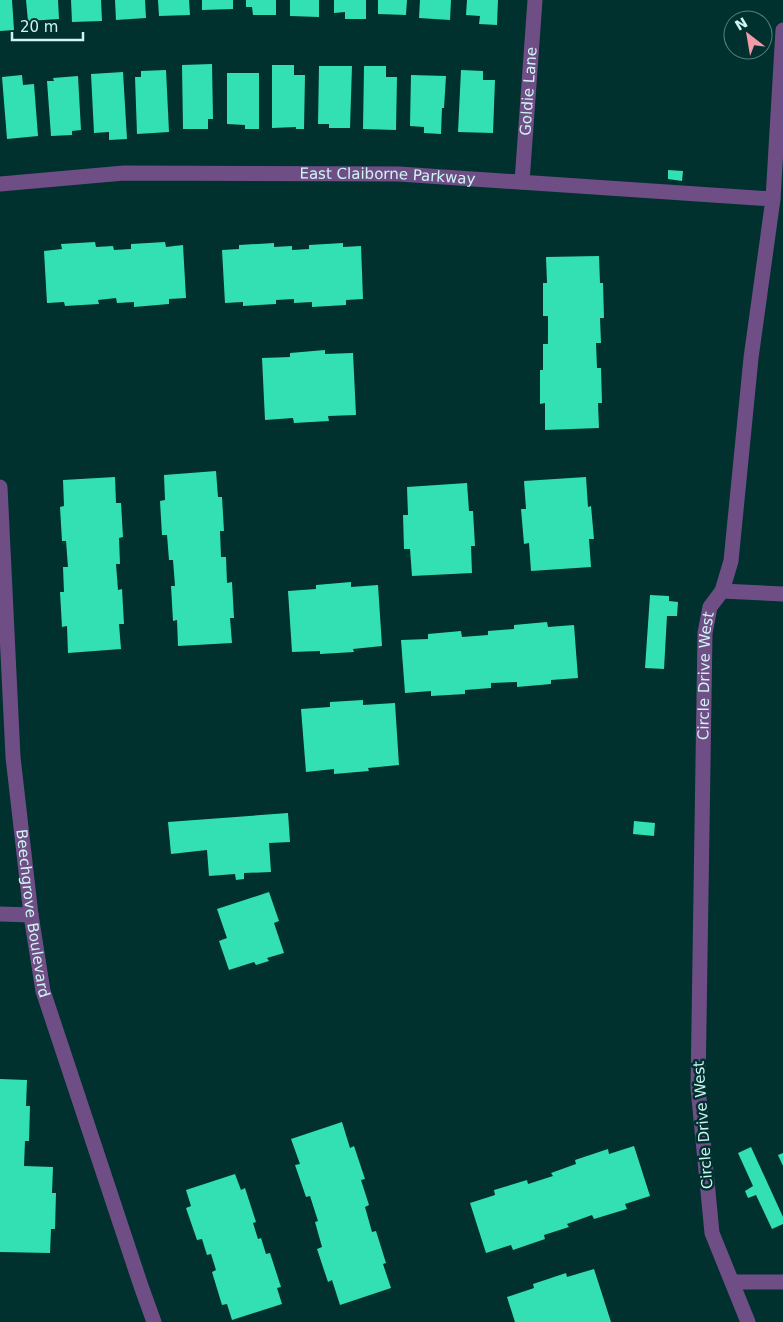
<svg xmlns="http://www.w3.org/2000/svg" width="783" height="1322" font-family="'DejaVu Sans',sans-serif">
<rect width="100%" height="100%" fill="#01312f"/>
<path fill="#33e0b3" d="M 0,0 L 12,0 L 14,30 L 0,31 Z
M 26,0 L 58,0 L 59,19 L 28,21 Z
M 71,0 L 101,0 L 102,21 L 72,22 Z
M 115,0 L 145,0 L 146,18 L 116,20 Z
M 158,0 L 189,0 L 190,15 L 159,16 Z
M 202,0 L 233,0 L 233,9 L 202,10 Z
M 246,0 L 276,0 L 276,15 L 253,15 L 252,7 L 246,7 Z
M 290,0 L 319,0 L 319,17 L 290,16 Z
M 334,0 L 366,0 L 366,19 L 345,19 L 345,12 L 334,13 Z
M 378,0 L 407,0 L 406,15 L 378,14 Z
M 420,0 L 451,0 L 450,20 L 419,18 Z
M 467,0 L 498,0 L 497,25 L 479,24 L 480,16 L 466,15 Z
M 212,64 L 213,119 L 208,119 L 208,129 L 183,129 L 182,65 Z
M 272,65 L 294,65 L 294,75 L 305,75 L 304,129 L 296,129 L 296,127 L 272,128 Z
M 319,66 L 352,66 L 350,128 L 329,128 L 329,124 L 318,124 Z
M 364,66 L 386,66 L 386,77 L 397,77 L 396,130 L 363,129 Z
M 166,70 L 169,132 L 137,134 L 135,77 L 141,77 L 141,71 Z
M 461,70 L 483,71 L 483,80 L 495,80 L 493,133 L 458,132 Z
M 123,72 L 127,139 L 109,140 L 109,132 L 94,133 L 91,74 Z
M 227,73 L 259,73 L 259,129 L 245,129 L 245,125 L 227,124 Z
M 22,75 L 23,85 L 34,84 L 38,136 L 7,139 L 2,77 Z
M 411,75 L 446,76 L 444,108 L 442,108 L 441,134 L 424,133 L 424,127 L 410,126 Z
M 78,76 L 81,130 L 72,131 L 72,135 L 51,136 L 47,81 L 54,81 L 53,78 Z
M 668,170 L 683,171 L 682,181 L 668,179 Z
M 95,242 L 96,247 L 113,246 L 114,250 L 131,249 L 131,244 L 165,242 L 166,247 L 183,245 L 186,298 L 169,299 L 169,304 L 134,307 L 134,302 L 117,303 L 116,298 L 98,300 L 99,304 L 65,306 L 64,302 L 47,303 L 44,251 L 62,249 L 61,244 Z
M 274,243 L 274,247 L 292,246 L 292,250 L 309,249 L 309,245 L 343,243 L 343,247 L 361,246 L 363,299 L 346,300 L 346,305 L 312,307 L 312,302 L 294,303 L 294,299 L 276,300 L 276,304 L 243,306 L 243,302 L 225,303 L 222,250 L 239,249 L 239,245 Z
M 599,256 L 600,283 L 603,283 L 604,318 L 600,318 L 601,343 L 596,343 L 597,368 L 601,368 L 602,403 L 598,403 L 599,428 L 545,430 L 545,403 L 540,404 L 540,370 L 543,370 L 543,344 L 548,344 L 548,316 L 543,316 L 543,283 L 547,283 L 546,257 Z
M 325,350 L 325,354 L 353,353 L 356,415 L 328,416 L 329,421 L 294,423 L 293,418 L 265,420 L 262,358 L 290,357 L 290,353 Z
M 216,471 L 218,497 L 222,497 L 224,531 L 220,531 L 221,557 L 226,557 L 227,583 L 232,582 L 234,618 L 230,618 L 232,643 L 178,646 L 177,620 L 173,621 L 171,586 L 175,586 L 173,560 L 169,560 L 167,535 L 162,535 L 160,501 L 165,500 L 164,475 Z
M 115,477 L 116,503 L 121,503 L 123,537 L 119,538 L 120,564 L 116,564 L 118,590 L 122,589 L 124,624 L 119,624 L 121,649 L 68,653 L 67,626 L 62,627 L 60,592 L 64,592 L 63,567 L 68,567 L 66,541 L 62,541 L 60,507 L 64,506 L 63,480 Z
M 586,477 L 588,507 L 591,506 L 594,539 L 589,539 L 591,567 L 531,571 L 529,543 L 524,544 L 521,509 L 526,509 L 524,481 Z
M 467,483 L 469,511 L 473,511 L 475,546 L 471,546 L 472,573 L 412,576 L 410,549 L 404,549 L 403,515 L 408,515 L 407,487 Z
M 351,582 L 351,587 L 378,585 L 382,646 L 353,649 L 354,652 L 320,654 L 320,651 L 292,652 L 288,591 L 316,589 L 316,585 Z
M 650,595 L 669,596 L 669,601 L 678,602 L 677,616 L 667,616 L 664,669 L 645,668 Z
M 547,622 L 548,627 L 574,625 L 578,678 L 551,680 L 551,684 L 517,687 L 517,682 L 491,683 L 491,688 L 465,690 L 465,694 L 431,696 L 431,691 L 405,693 L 401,640 L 428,639 L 428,634 L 461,631 L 462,637 L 488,635 L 488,631 L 514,629 L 514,625 Z
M 363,700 L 363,705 L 395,703 L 399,765 L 368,768 L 369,771 L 334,774 L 334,769 L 306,772 L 301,709 L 330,707 L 330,702 Z
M 288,813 L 290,842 L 269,843 L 271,872 L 244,873 L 244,879 L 236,880 L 235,874 L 209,876 L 207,850 L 171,854 L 168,822 Z
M 634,821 L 655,823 L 654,836 L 633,834 Z
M 269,892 L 279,921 L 274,923 L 284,953 L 267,958 L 269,961 L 256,965 L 254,962 L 229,970 L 219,941 L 227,938 L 217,909 Z
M 0,1079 L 27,1080 L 26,1106 L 30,1106 L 29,1141 L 25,1141 L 24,1166 L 53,1167 L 52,1193 L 56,1193 L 55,1229 L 51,1229 L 50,1253 L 0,1252 Z
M 342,1122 L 350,1148 L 354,1146 L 365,1179 L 361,1180 L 369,1205 L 365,1207 L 372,1232 L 376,1231 L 386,1263 L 383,1264 L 391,1288 L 340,1305 L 332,1280 L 328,1282 L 317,1249 L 322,1247 L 315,1222 L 318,1221 L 310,1196 L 306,1197 L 295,1165 L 300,1164 L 291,1139 Z
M 634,1146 L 650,1196 L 625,1204 L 627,1209 L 594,1219 L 592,1215 L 567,1224 L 569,1227 L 544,1235 L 545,1239 L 513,1250 L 511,1245 L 486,1253 L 470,1203 L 495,1195 L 494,1190 L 527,1180 L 528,1184 L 553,1176 L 551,1173 L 576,1164 L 575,1160 L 608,1149 L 609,1154 Z
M 751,1147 L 783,1217 L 783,1224 L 772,1229 L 756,1195 L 748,1198 L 745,1191 L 753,1186 L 738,1153 Z
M 783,1153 L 783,1166 L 778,1155 Z
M 235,1174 L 241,1190 L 245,1188 L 256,1222 L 253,1223 L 258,1239 L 261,1238 L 266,1254 L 270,1253 L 281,1287 L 277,1288 L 282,1304 L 232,1320 L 227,1304 L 222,1305 L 212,1272 L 216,1270 L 211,1254 L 207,1255 L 202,1239 L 197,1240 L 186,1208 L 191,1206 L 186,1190 Z
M 594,1269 L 611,1322 L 515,1322 L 507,1297 L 534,1288 L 533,1284 L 566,1273 L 567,1277 Z"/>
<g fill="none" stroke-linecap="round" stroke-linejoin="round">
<g stroke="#6f4e86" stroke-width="15">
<path id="s1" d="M 522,182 L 535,0"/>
<path id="s2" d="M 0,184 L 124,173 L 399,174 L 773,199"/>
<path id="s3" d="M 0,487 L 13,757 L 31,915 L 43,991 L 141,1286 L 154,1322"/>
<path d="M 722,591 L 783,594"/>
<path d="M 0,914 L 31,915"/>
<path d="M 732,1282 L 783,1282"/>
<path id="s4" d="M 748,1322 L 712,1233 L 698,1088 L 705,633 L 710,607 L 722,591 L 731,561 L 751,358 L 773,199 L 783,30"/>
</g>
</g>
<g text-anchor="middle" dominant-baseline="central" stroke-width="5" stroke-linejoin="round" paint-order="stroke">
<g font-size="15" fill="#cff5f2" stroke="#01312f">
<text stroke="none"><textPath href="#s1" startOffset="91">Goldie Lane</textPath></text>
<text stroke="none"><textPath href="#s2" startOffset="388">East Claiborne Parkway</textPath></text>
<text stroke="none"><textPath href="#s4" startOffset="654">Circle Drive West</textPath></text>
<text stroke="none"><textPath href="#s3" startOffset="428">Beechgrove Boulevard</textPath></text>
<text transform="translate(703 1125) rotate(-94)">Circle Drive West</text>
</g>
</g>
<g transform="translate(748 35) rotate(329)"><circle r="24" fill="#01312f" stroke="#537f7d"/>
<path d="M0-4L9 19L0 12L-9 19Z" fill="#f39aa7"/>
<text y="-8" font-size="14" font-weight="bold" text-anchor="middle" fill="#cff5f2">N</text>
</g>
<path d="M12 32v8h71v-8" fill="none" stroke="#cff5f2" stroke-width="2.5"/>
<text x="20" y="32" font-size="15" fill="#cff5f2" stroke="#01312f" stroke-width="4" paint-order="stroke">20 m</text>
</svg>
